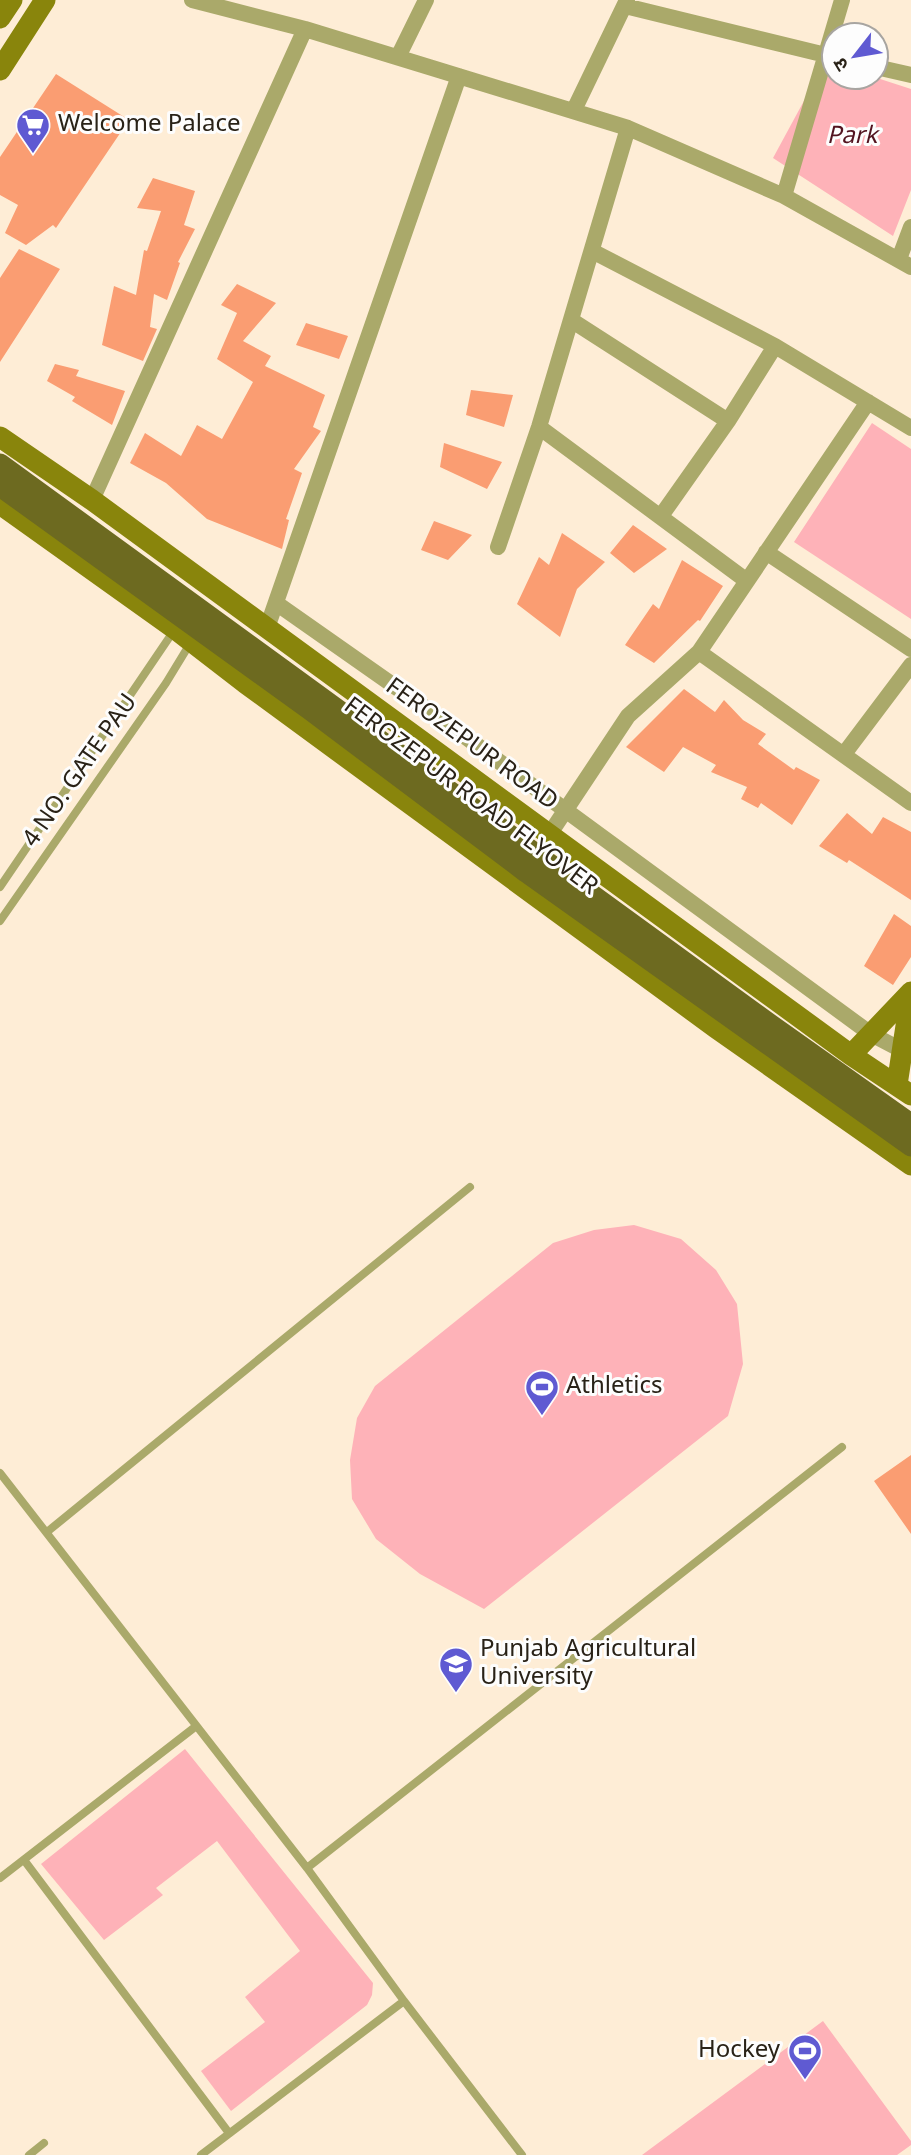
<svg xmlns="http://www.w3.org/2000/svg" width="911" height="2155" font-family="Georgia,'Noto Sans Devanagari',serif">
<rect width="100%" height="100%" fill="#feedd6"/>
<path fill="#feb2b8" d="M 825,62 L 834,64 L 834,77 L 874,77 L 911,89 L 911,190 L 893,236 L 773,158 Z
M 872,423 L 911,449 L 911,619 L 794,542 Z
M 634,1225 L 681,1239 L 716,1270 L 737,1304 L 743,1364 L 728,1416 L 484,1609 L 420,1574 L 376,1539 L 352,1499 L 350,1460 L 357,1418 L 375,1386 L 553,1243 L 594,1230 Z
M 185,1749 L 373,1983 L 372,1995 L 367,2005 L 231,2111 L 201,2071 L 265,2022 L 245,1997 L 300,1951 L 217,1841 L 156,1888 L 163,1895 L 104,1940 L 41,1864 Z
M 823,2021 L 911,2141 L 911,2145 L 897,2155 L 642,2155 Z"/>
<path fill="#fa9d72" d="M 56,74 L 129,120 L 56,228 L 53,225 L 26,245 L 5,233 L 18,205 L 0,195 L 0,157 Z
M 153,178 L 195,191 L 184,225 L 195,229 L 178,262 L 180,263 L 167,300 L 154,294 L 150,327 L 157,329 L 143,361 L 102,345 L 114,286 L 136,295 L 144,250 L 147,251 L 161,211 L 137,208 Z
M 19,249 L 60,269 L 0,362 L 0,278 Z
M 237,284 L 276,303 L 243,341 L 271,356 L 265,366 L 325,395 L 313,427 L 321,431 L 294,469 L 302,473 L 286,519 L 289,520 L 282,549 L 207,519 L 166,483 L 130,463 L 145,433 L 181,456 L 197,425 L 222,439 L 253,382 L 217,359 L 237,313 L 221,305 Z
M 306,323 L 348,336 L 339,359 L 296,345 Z
M 55,364 L 79,370 L 76,376 L 125,391 L 112,425 L 72,401 L 75,397 L 47,381 Z
M 471,390 L 513,395 L 504,427 L 466,415 Z
M 444,443 L 502,462 L 487,489 L 440,467 Z
M 434,521 L 472,535 L 448,560 L 421,550 Z
M 633,525 L 667,549 L 634,573 L 610,553 Z
M 562,533 L 605,562 L 577,589 L 560,637 L 517,604 L 539,557 L 549,565 Z
M 682,560 L 723,586 L 700,621 L 698,620 L 654,663 L 625,645 L 653,604 L 659,609 Z
M 684,689 L 715,712 L 724,700 L 743,720 L 766,734 L 758,744 L 794,770 L 796,767 L 820,780 L 792,825 L 761,803 L 758,808 L 741,799 L 747,787 L 711,772 L 716,765 L 683,747 L 664,772 L 626,747 Z
M 847,813 L 872,834 L 883,817 L 911,832 L 911,900 L 849,860 L 847,863 L 819,846 Z
M 894,914 L 911,926 L 911,957 L 893,985 L 864,966 Z
M 911,1455 L 911,1534 L 874,1481 Z"/>
<g fill="none" stroke-linecap="round" stroke-linejoin="round">
<path stroke="#aaa96a" stroke-width="8" d="M 0,887 L 175,629
M 0,921 L 166,683 L 191,642
M 0,1473 L 307,1868 L 404,2001 L 522,2155
M 47,1532 L 470,1187
M 24,1860 L 229,2133
M 307,1868 L 842,1447
M 0,1878 L 195,1727
M 29,2155 L 44,2143
M 201,2155 L 404,2001"/>
<path stroke="#aaa96a" stroke-width="16" d="M 192,0 L 305,29 L 628,128 L 784,196 L 911,267
M 625,6 L 834,57
M 398,57 L 426,0
M 876,67 L 911,75
M 574,110 L 627,0
M 784,196 L 842,0
M 592,251 L 775,346 L 911,428
M 899,259 L 911,227
M 571,320 L 728,421
M 539,427 L 747,581
M 92,500 L 305,29
M 661,516 L 728,421 L 775,346
M 498,547 L 539,427 L 628,128
M 766,552 L 911,649
M 276,603 L 437,716 L 871,1034 L 909,1054
M 267,628 L 459,76
M 699,652 L 911,803
M 844,754 L 911,665
M 549,835 L 628,716 L 699,652 L 868,402"/>
<path stroke="#89850c" stroke-width="21" d="M 0,18 L 12,0
M 0,70 L 45,0
M 0,437 L 92,500 L 851,1055 L 911,1095
M 0,504 L 175,629 L 245,683 L 716,1028 L 911,1165
M 851,1055 L 911,992
M 897,1085 L 911,993"/>
<path stroke="#6d6a20" stroke-width="21" d="M 0,464 L 771,1025 L 911,1124
M 0,486 L 309,709 L 526,872 L 911,1146"/>
</g>
<defs>
<g id="supermarket-pin" transform="scale(1.75)"><path d="M0 17L-7.5 6A9.5 9.5 0 1 1 7.5 6Z" fill="#5f5ad2" stroke="#fdfdfd"/><path d="M-6-5.5h2.5l.6 2H6L4.5 2H-2.5L-4.4-4H-6ZM-1.5 3.2a1.3 1.3 0 1 0 .1 0ZM3 3.2a1.3 1.3 0 1 0 .1 0Z" fill="#fff"/></g>
<g id="stadium-pin" transform="scale(1.75)"><path d="M0 17L-7.5 6A9.5 9.5 0 1 1 7.5 6Z" fill="#5f5ad2" stroke="#fdfdfd"/><path d="M0-5a6.5 5 0 1 0 0 10a6.5 5 0 1 0 0-10ZM-3.5-1.8h7v3.6h-7Z" fill="#fff"/></g>
<g id="university-pin" transform="scale(1.75)"><path d="M0 17L-7.5 6A9.5 9.5 0 1 1 7.5 6Z" fill="#5f5ad2" stroke="#fdfdfd"/><path d="M0-5L7-2L0 1L-7-2ZM-4 1L0 2.5L4 1V4Q0 6-4 4Z" fill="#fff"/></g>
</defs>
<g fill-rule="evenodd">
<use href="#supermarket-pin" x="33" y="125"/>
<use href="#stadium-pin" x="542" y="1387"/>
<use href="#university-pin" x="456" y="1664"/>
<use href="#stadium-pin" x="805" y="2051"/>
</g>
<g text-anchor="middle" dominant-baseline="central" stroke-width="6" stroke-linejoin="round" paint-order="stroke">
<g font-size="24" fill="#292217" stroke="#fdfdfd" text-anchor="start">
<text x="58" y="125">Welcome Palace</text>
<text x="566" y="1387">Athletics</text>
<text x="480" y="1650">Punjab Agricultural<tspan x="480" dy="28">University</tspan></text>
<text x="780" y="2051" text-anchor="end">Hockey</text>
</g>
<g font-size="24" font-style="italic" fill="#52131f" stroke="#fdfdfd">
<text x="852" y="137">Park</text>
</g>
<g font-size="24" fill="#292217" stroke="#fdfdfd">
<text transform="translate(471 745) rotate(36)">FEROZEPUR ROAD</text>
<text transform="translate(81 771) rotate(-55)">4 NO. GATE PAU</text>
<text transform="translate(470 797) rotate(37)">FEROZEPUR ROAD FLYOVER</text>
</g>
</g>
<g transform="translate(855 56) rotate(239)"><circle r="33" fill="#fdfdfd" stroke="#a8a5a1" stroke-width="2"/>
<path d="M0-5L12 26L0 18L-12 26Z" fill="#5f5ad2"/>
<text y="-10" font-size="19" font-weight="bold" text-anchor="middle" fill="#292217">उ</text>
</g>
</svg>
